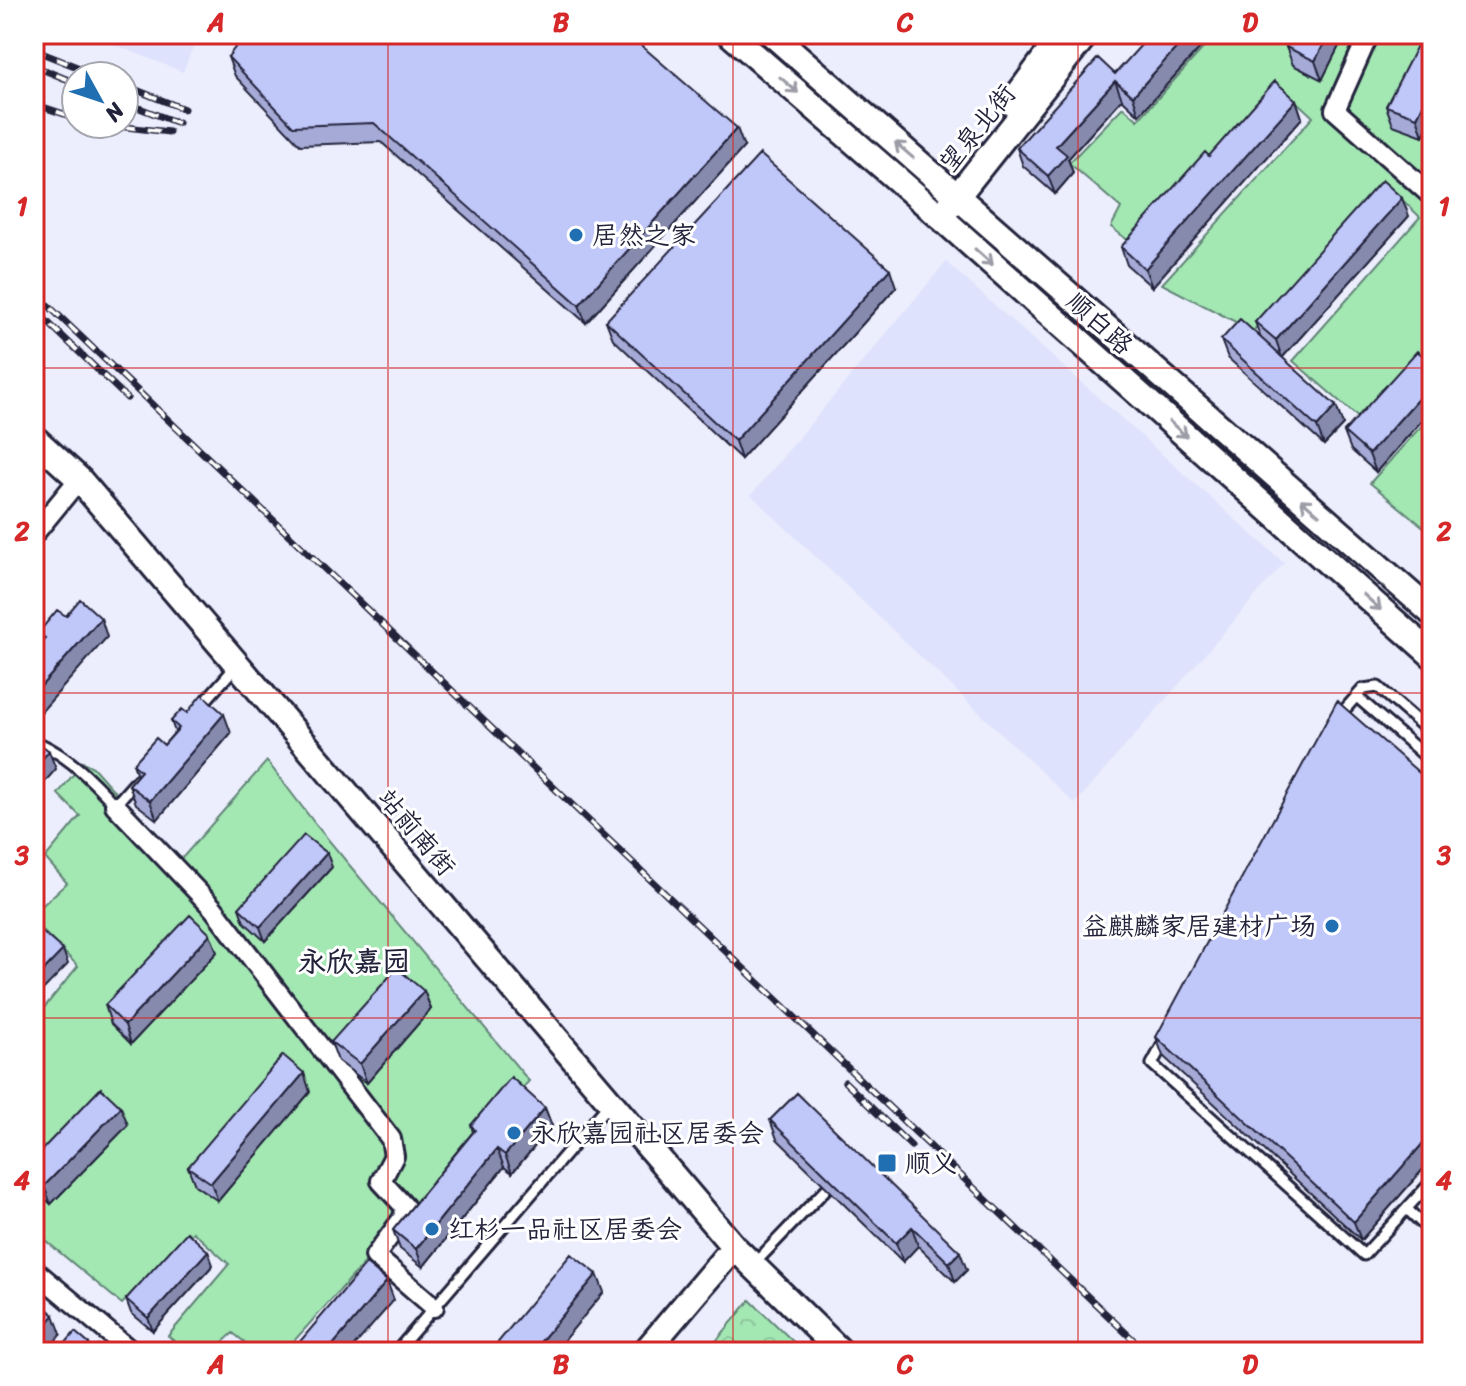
<svg xmlns="http://www.w3.org/2000/svg" width="1466" height="1386" font-family="Sriracha,'LXGW WenKai TC',sans-serif">
<defs>
<pattern id="park-crowns" width="20" height="18" patternUnits="userSpaceOnUse" patternTransform="scale(2)"><rect width="20" height="18" fill="#a3e7b3"/><path d="M2 6a3 3 0 1 1 6 0M12 15a3 3 0 1 1 6 0" fill="none" stroke="#8cc69b"/></pattern>
</defs>
<rect width="100%" height="100%" fill="#eceefd"/>
<filter id="ink" filterUnits="userSpaceOnUse"><feTurbulence type="fractalNoise" baseFrequency=".0125" numOctaves="2"/><feDisplacementMap in="SourceGraphic" scale="16" xChannelSelector="R" yChannelSelector="G"/><feConvolveMatrix kernelMatrix="1 2 1 2 8 2 1 2 1" color-interpolation-filters="sRGB"/></filter>
<g filter="url(#ink)">
<path fill="#dfe2fc" d="M 88,34 L 198,34 L 183,72 Z
M 946,262 L 1284,563 L 1075,804 L 751,495 Z"/>
<path fill="url(#park-crowns)" stroke="#628477" stroke-width="2" d="M 750,1300 L 804,1352 L 707,1352 Z"/>
<path fill="#a3e7b3" stroke="#628477" stroke-width="2" d="M 1216,34 L 1432,34 L 1432,355 L 1367,425 L 1293,361 L 1420,217 L 1387,185 L 1253,331 L 1162,284 L 1313,117 L 1282,88 L 1135,246 L 1111,227 L 1121,208 L 1069,163 L 1123,107 L 1138,120 Z
M 1432,414 L 1432,534 L 1370,483 Z
M 267,761 L 316,825 L 529,1081 L 284,1352 L 257,1352 L 233,1333 L 212,1352 L 187,1352 L 168,1336 L 229,1264 L 193,1232 L 122,1304 L 34,1231 L 34,1020 L 78,966 L 34,922 L 34,913 L 67,883 L 45,858 L 80,816 L 58,794 L 83,762 L 93,767 L 176,861 L 184,856 Z"/>
<g fill="none" stroke-linecap="round" stroke-linejoin="round">
<g stroke="#22223b" stroke-width="15">
<path id="lane" d="M 1357,697 L 1432,762
M 200,707 L 237,665
M 1338,717 L 1363,689 L 1378,687 L 1432,734
M 34,746 L 39,743 C 70,757 93,781 115,805 L 138,779
M 1165,1040 L 1152,1064 L 1364,1255 L 1432,1181
M 1407,1209 L 1432,1233
M 754,1264 L 827,1188
M 396,1352 L 608,1105"/>
</g>
<g stroke="#22223b" stroke-width="24">
<path id="street" d="M 1369,34 L 1335,110 L 1432,196
M 34,534 L 79,479
M 115,805 L 213,908 L 391,1139 L 394,1156 L 381,1181 L 405,1207 L 403,1218 L 375,1256 L 434,1307
M 34,1270 L 132,1352"/>
</g>
<g stroke="#22223b" stroke-width="30">
<path id="secondary" d="M 730,34 L 928,206 L 1432,655
M 772,34 L 1432,613
M 1012,103 L 1063,34
M 947,209 L 1086,34
M 34,438 L 79,479 L 734,1247 L 841,1352
M 645,1352 L 734,1247"/>
</g>
<use href="#lane" stroke="#fff" stroke-width="9"/>
<use href="#street" stroke="#fff" stroke-width="18"/>
<use href="#secondary" stroke="#fff" stroke-width="24"/>
<g stroke="#22223b" stroke-width="7">
<path id="rail" d="M 34,50 L 100,76
M 34,66 L 76,83
M 124,85 L 184,109
M 124,102 L 178,123
M 34,104 L 76,118
M 100,124 L 169,132
M 34,292 L 1146,1352
M 34,309 L 127,398
M 845,1082 L 911,1146"/>
</g>
<use href="#rail" stroke="#fff" stroke-width="4" stroke-dasharray="12" stroke-linecap="butt"/>
</g>
<path fill="#a5abd6" stroke="#22223b" stroke-width="2" d="M 1293,34 L 1345,34 L 1322,80 L 1293,65 L 1286,47 Z
M 1432,34 L 1432,118 L 1423,136 L 1393,125 L 1386,106 Z
M 1211,36 L 1139,115 L 1122,99 L 1068,159 L 1073,173 L 1055,194 L 1023,166 L 1017,148 L 1115,74 Z
M 228,57 L 744,147 L 586,323 L 381,142 L 300,145 L 235,76 Z
M 1296,100 L 1302,118 L 1152,287 L 1127,265 L 1121,247 L 1209,156 Z
M 1409,216 L 1282,358 L 1336,406 L 1343,425 L 1324,445 L 1228,358 L 1221,340 L 1261,339 L 1255,322 Z
M 896,287 L 741,459 L 613,339 L 606,321 Z
M 1432,344 L 1432,409 L 1376,472 L 1351,450 L 1344,432 Z
M 187,713 L 231,733 L 157,820 L 136,804 L 129,785 L 137,775 L 133,764 L 164,745 L 175,732 L 171,721 Z
M 1432,784 L 1432,1159 L 1361,1240 L 1163,1056 L 1156,1037 Z
M 332,867 L 265,941 L 244,922 L 239,908 Z
M 217,952 L 131,1044 L 111,1024 L 105,1005 Z
M 424,991 L 431,1009 L 367,1083 L 338,1061 L 331,1042 Z
M 310,1092 L 218,1201 L 195,1185 L 188,1167 Z
M 797,1093 L 967,1270 L 955,1282 L 918,1246 L 903,1262 L 777,1139 L 770,1120 Z
M 545,1108 L 552,1126 L 512,1173 L 504,1167 L 423,1267 L 400,1249 L 393,1230 L 473,1132 L 471,1125 Z
M 128,1125 L 51,1204 L 34,1189 L 34,1177 Z
M 213,1265 L 153,1331 L 131,1313 L 126,1299 Z"/>
<path fill="#868bae" stroke="#22223b" stroke-width="2" d="M 1189,34 L 1210,34 L 1211,36 L 1139,115 L 1133,96 Z
M 1329,34 L 1345,34 L 1322,80 L 1315,61 Z
M 1115,81 L 1122,99 L 1068,159 L 1073,173 L 1055,194 L 1048,176 L 1056,146 Z
M 1432,86 L 1432,118 L 1423,136 L 1417,117 Z
M 1296,100 L 1302,118 L 1152,287 L 1145,269 Z
M 737,128 L 744,147 L 586,323 L 579,305 Z
M 1402,198 L 1409,216 L 1282,358 L 1276,340 Z
M 890,269 L 896,287 L 741,459 L 735,441 Z
M 1432,383 L 1432,409 L 1376,472 L 1369,454 Z
M 1336,406 L 1343,425 L 1324,445 L 1317,427 Z
M 101,618 L 107,637 L 34,720 L 34,694 Z
M 224,714 L 231,733 L 157,820 L 150,801 Z
M 49,751 L 56,769 L 34,794 L 34,768 Z
M 37,811 L 44,829 L 34,840 L 34,814 Z
M 327,853 L 332,867 L 265,941 L 260,927 Z
M 210,934 L 217,952 L 131,1044 L 125,1025 Z
M 63,950 L 68,964 L 34,999 L 34,980 Z
M 424,991 L 431,1009 L 367,1083 L 360,1064 Z
M 304,1073 L 310,1092 L 218,1201 L 211,1183 Z
M 121,1107 L 128,1125 L 51,1204 L 44,1186 Z
M 545,1108 L 552,1126 L 512,1173 L 505,1155 Z
M 1432,1133 L 1432,1159 L 1361,1240 L 1354,1222 Z
M 497,1149 L 504,1167 L 423,1267 L 416,1249 Z
M 912,1227 L 918,1246 L 903,1262 L 896,1243 Z
M 208,1251 L 213,1265 L 153,1331 L 148,1318 Z
M 960,1252 L 967,1270 L 955,1282 L 949,1263 Z
M 597,1274 L 604,1292 L 554,1352 L 532,1352 Z
M 387,1281 L 394,1300 L 349,1352 L 327,1352 Z
M 54,1315 L 61,1334 L 46,1352 L 34,1352 L 34,1340 Z
M 89,1344 L 92,1352 L 83,1352 Z"/>
<path fill="#c0c7f9" stroke="#22223b" stroke-width="2" d="M 245,34 L 628,34 L 737,128 L 579,305 L 374,123 L 293,126 L 228,57 Z
M 1151,34 L 1189,34 L 1133,96 L 1115,81 L 1056,146 L 1067,155 L 1048,176 L 1017,148 L 1098,58 L 1115,74 Z
M 1293,34 L 1329,34 L 1315,61 L 1286,47 Z
M 1423,34 L 1432,34 L 1432,86 L 1417,117 L 1386,106 Z
M 1275,81 L 1296,100 L 1145,269 L 1121,247 L 1205,152 L 1209,156 Z
M 760,154 L 890,269 L 735,441 L 606,321 Z
M 1382,180 L 1402,198 L 1276,340 L 1255,322 Z
M 1240,319 L 1336,406 L 1317,427 L 1221,340 Z
M 1432,344 L 1432,383 L 1369,454 L 1344,432 L 1417,351 L 1422,355 Z
M 80,599 L 101,618 L 34,694 L 34,651 L 45,638 L 38,633 L 57,610 L 66,616 Z
M 202,694 L 224,714 L 150,801 L 129,785 L 141,771 L 133,764 L 156,738 L 164,745 L 179,728 L 171,721 L 182,709 L 187,713 Z
M 1337,701 L 1432,784 L 1432,1133 L 1354,1222 L 1156,1037 Z
M 34,739 L 49,751 L 34,768 Z
M 304,835 L 327,853 L 260,927 L 239,908 Z
M 190,915 L 210,934 L 125,1025 L 105,1005 Z
M 41,931 L 63,950 L 34,980 L 34,937 Z
M 397,968 L 424,991 L 360,1064 L 331,1042 Z
M 283,1055 L 304,1073 L 211,1183 L 188,1167 Z
M 511,1077 L 545,1108 L 505,1155 L 497,1149 L 416,1249 L 393,1230 L 475,1130 L 471,1125 Z
M 101,1088 L 121,1107 L 44,1186 L 34,1177 L 34,1158 Z
M 797,1093 L 960,1252 L 949,1263 L 912,1227 L 896,1243 L 770,1120 Z
M 187,1232 L 208,1251 L 148,1318 L 126,1299 Z
M 571,1254 L 597,1274 L 532,1352 L 490,1352 Z
M 366,1264 L 387,1281 L 327,1352 L 291,1352 Z
M 34,1298 L 54,1315 L 34,1340 Z
M 75,1332 L 89,1344 L 83,1352 L 58,1352 Z
M 98,1345 L 106,1352 L 92,1352 Z"/>
<defs><path id="oneway-shaft" d="M-6 0H5M1.5-3L5.5 0L1.5 3" fill="none" stroke-width="1.6" stroke-linecap="round" stroke-linejoin="round" transform="scale(2)"/></defs>
<g stroke="#9c9ca7">
<use href="#oneway-shaft" transform="translate(789 85) rotate(41)"/>
<use href="#oneway-shaft" transform="translate(904 150) rotate(-139)"/>
<use href="#oneway-shaft" transform="translate(984 257) rotate(42)"/>
<use href="#oneway-shaft" transform="translate(1178 429) rotate(42)"/>
<use href="#oneway-shaft" transform="translate(1310 507) rotate(-139)"/>
<use href="#oneway-shaft" transform="translate(1372 602) rotate(42)"/>
</g>
</g>
<path fill="none" stroke="#d62828" stroke-width="2" stroke-opacity="0.55" d="M 388,34 L 388,1352M 733,34 L 733,1352M 1078,34 L 1078,1352M 34,368 L 1432,368M 34,693 L 1432,693M 34,1018 L 1432,1018"/>
<g fill="#1f6fb2" stroke="#fff" stroke-width="3">
<circle cx="576" cy="235" r="8"/>
<circle cx="1332" cy="926" r="8"/>
<circle cx="514" cy="1133" r="8"/>
<rect x="877" y="1153" width="20" height="20" rx="4"/>
<circle cx="432" cy="1229" r="8"/>
</g>
<g text-anchor="middle" dominant-baseline="central" stroke-width="6" stroke-linejoin="round" paint-order="stroke">
<g font-size="26" fill="#22223b" stroke="#fff">
<text transform="translate(977 128) rotate(-51)">望泉北街</text>
<text transform="translate(1100 323) rotate(42)">顺白路</text>
<text transform="translate(417 832) rotate(50)">站前南街</text>
</g>
<g font-size="26" fill="#22223b" stroke="#fff" text-anchor="start">
<text x="592" y="235">居然之家</text>
<text x="1316" y="926" text-anchor="end">益麒麟家居建材广场</text>
<text x="530" y="1133">永欣嘉园社区居委会</text>
<text x="905" y="1163">顺义</text>
<text x="448" y="1229">红杉一品社区居委会</text>
</g>
<g font-size="28" font-weight="bold" fill="#22223b" stroke="#fff">
<text x="354" y="961">永欣嘉园</text>
</g>
</g>
<rect width="1466" height="1386" fill="none" stroke="#fff" stroke-width="88"/>
<g transform="translate(100 100) rotate(130)"><circle r="38" fill="#ffffff" stroke="#a7a7b1" stroke-width="2"/>
<path d="M0-6L14 30L0 20L-14 30Z" fill="#1f6fb2"/>
<text y="-12" font-size="22" font-weight="bold" text-anchor="middle" fill="#22223b">N</text>
</g>
<rect x="44" y="44" width="1378" height="1298" fill="none" stroke="#d62828" stroke-width="3"/>
<g font-size="26" text-anchor="middle" font-weight="bold" fill="#d62828">
<text x="216" y="31">A</text>
<text x="561" y="31">B</text>
<text x="905" y="31">C</text>
<text x="1250" y="31">D</text>
<text x="22" y="215">1</text>
<text x="1444" y="215">1</text>
<text x="22" y="540">2</text>
<text x="1444" y="540">2</text>
<text x="22" y="864">3</text>
<text x="1444" y="864">3</text>
<text x="22" y="1189">4</text>
<text x="1444" y="1189">4</text>
<text x="216" y="1373">A</text>
<text x="561" y="1373">B</text>
<text x="905" y="1373">C</text>
<text x="1250" y="1373">D</text>
</g>
</svg>
